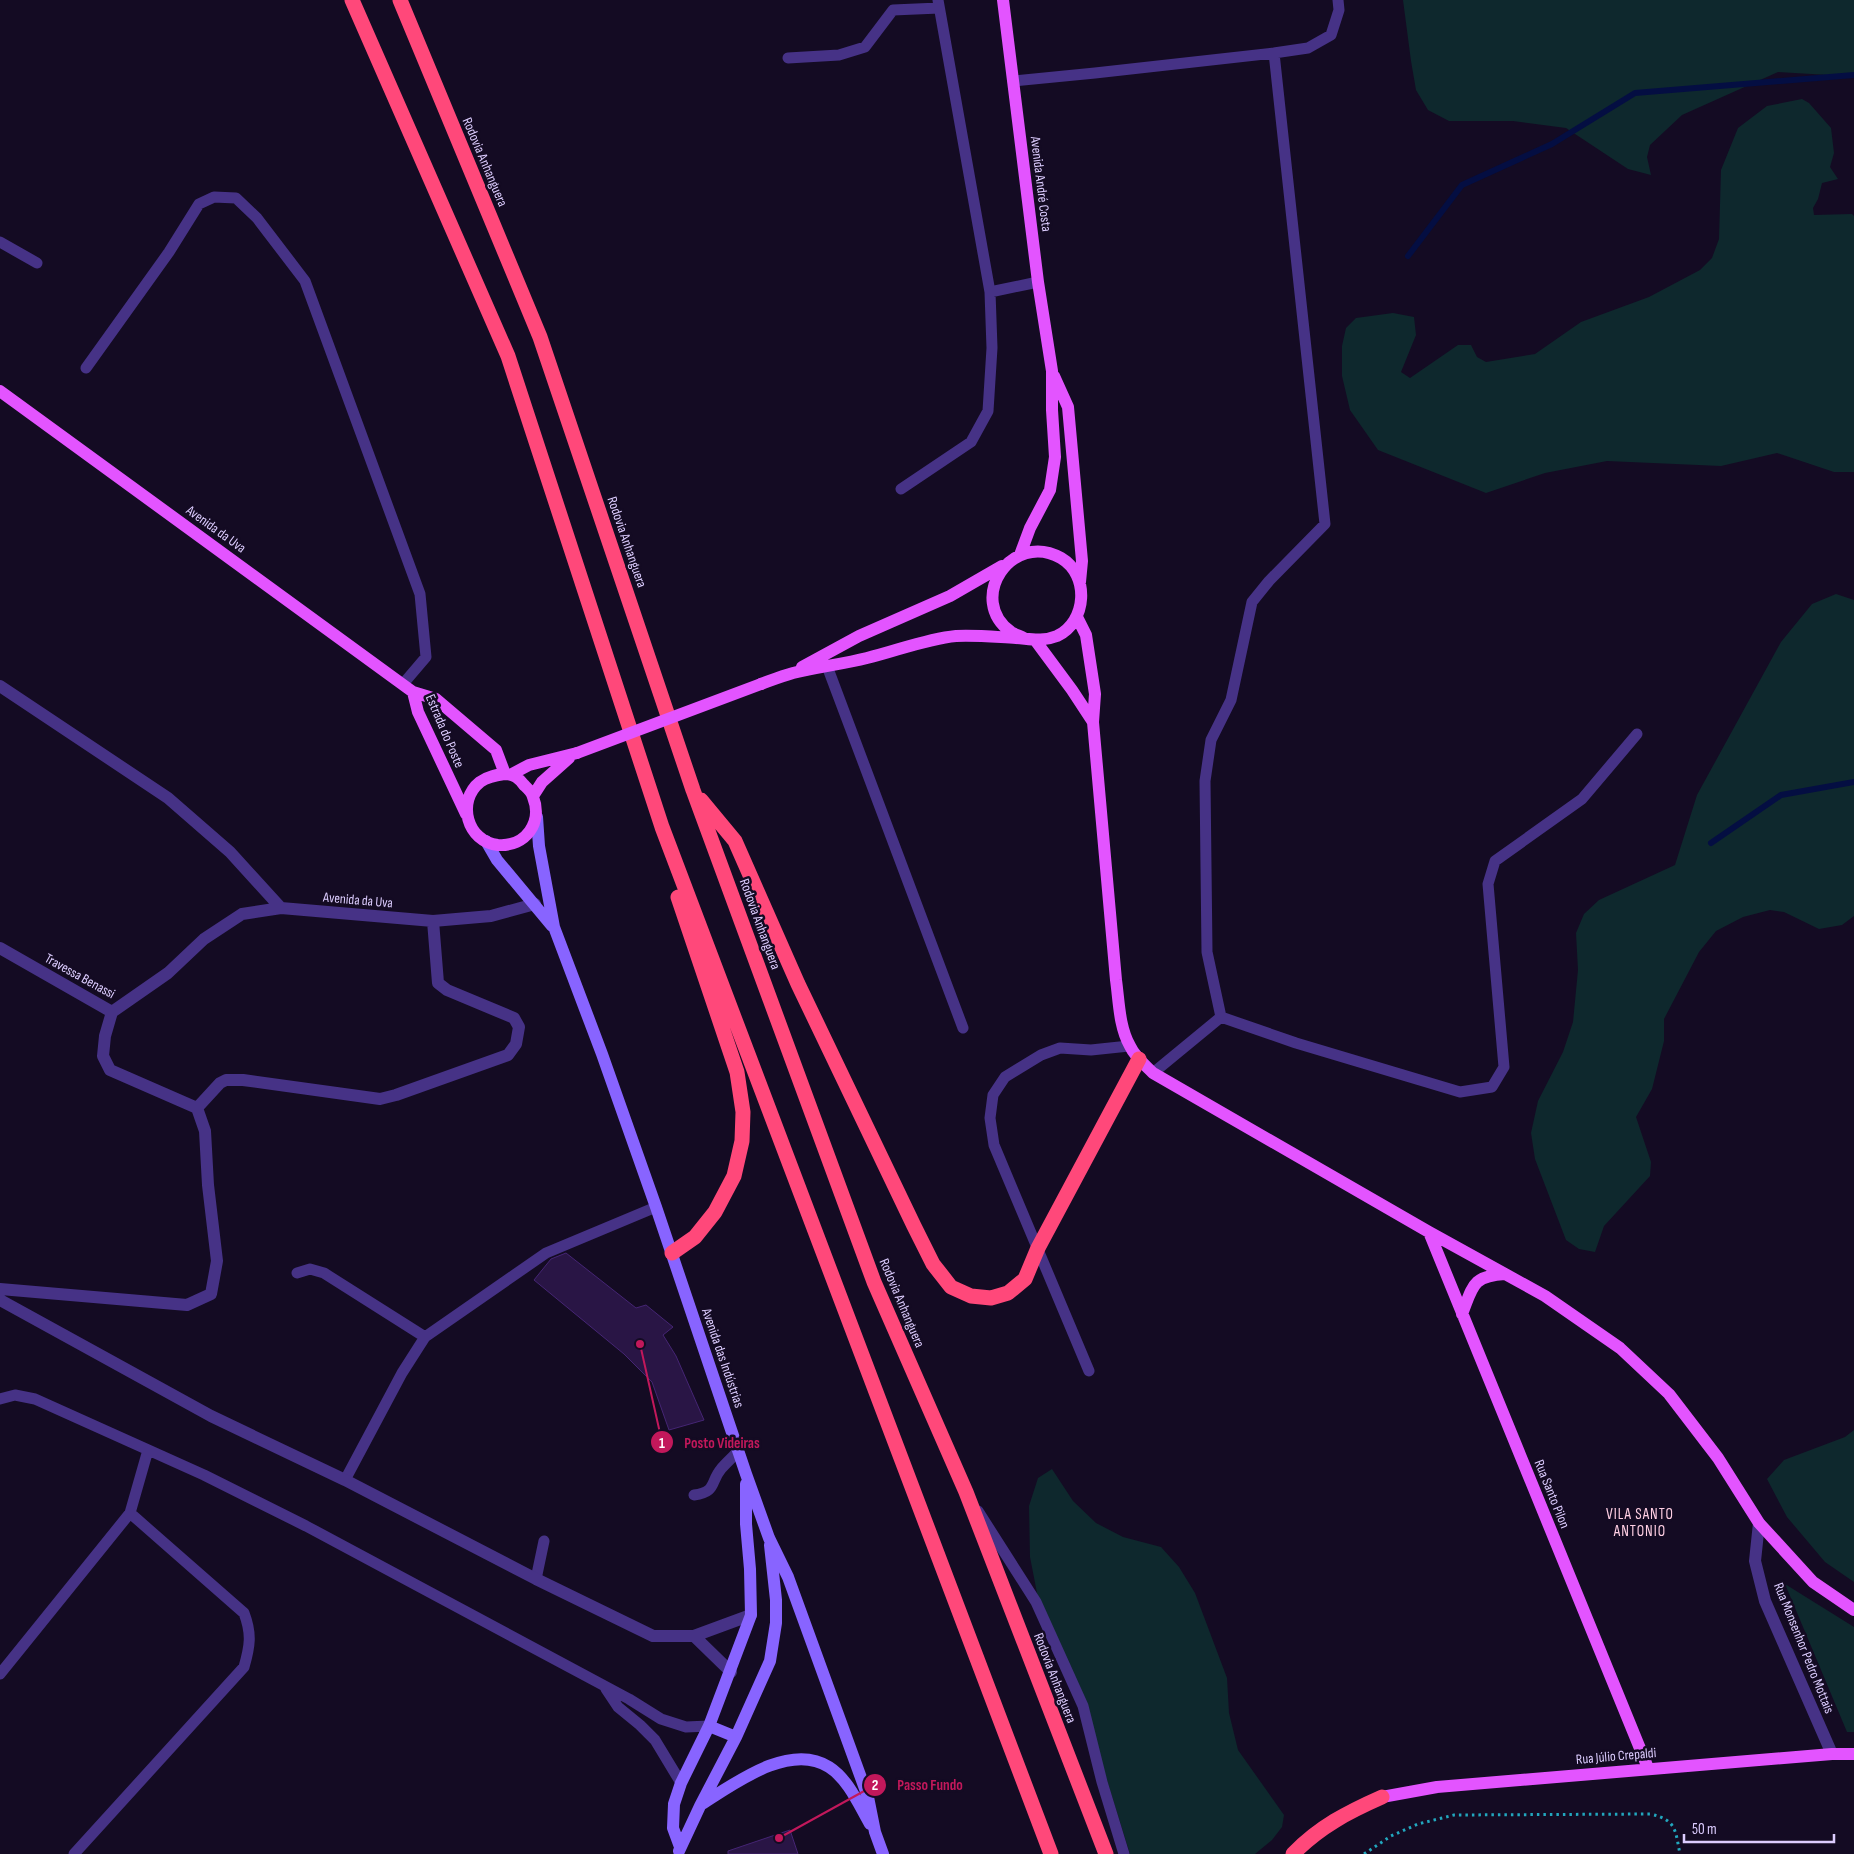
<svg xmlns="http://www.w3.org/2000/svg" width="1854" height="1854" font-family="'Sofia Sans Condensed',sans-serif">
<rect width="100%" height="100%" fill="#140b23"/>
<path fill="#0e282d" d="M 1403,0 L 1854,0 L 1854,74 L 1845,76 L 1778,72 L 1682,115 L 1650,145 L 1647,157 L 1651,175 L 1628,169 L 1566,128 L 1513,121 L 1449,121 L 1428,110 L 1416,90 L 1411,61 Z
M 1802,99 L 1809,103 L 1831,128 L 1834,153 L 1830,167 L 1838,179 L 1822,183 L 1818,199 L 1813,208 L 1814,215 L 1852,214 L 1854,216 L 1854,472 L 1834,472 L 1777,453 L 1721,466 L 1607,461 L 1545,473 L 1486,493 L 1378,450 L 1350,410 L 1342,376 L 1342,346 L 1346,328 L 1356,318 L 1393,313 L 1414,317 L 1416,335 L 1401,372 L 1410,378 L 1458,345 L 1471,345 L 1477,357 L 1486,362 L 1535,354 L 1581,322 L 1649,297 L 1700,270 L 1712,258 L 1719,239 L 1721,170 L 1738,128 L 1767,106 Z
M 1836,594 L 1854,600 L 1854,916 L 1842,925 L 1819,929 L 1784,912 L 1770,910 L 1743,917 L 1716,931 L 1699,952 L 1664,1019 L 1664,1041 L 1652,1089 L 1636,1117 L 1651,1162 L 1650,1176 L 1604,1226 L 1595,1252 L 1579,1249 L 1566,1240 L 1535,1159 L 1531,1133 L 1538,1101 L 1563,1052 L 1573,1022 L 1578,970 L 1576,933 L 1584,914 L 1599,900 L 1675,865 L 1697,795 L 1781,642 L 1812,604 Z
M 1854,1430 L 1854,1582 L 1825,1562 L 1787,1517 L 1767,1479 L 1784,1460 L 1845,1437 Z
M 1052,1469 L 1073,1501 L 1096,1523 L 1123,1537 L 1161,1547 L 1179,1567 L 1195,1593 L 1227,1678 L 1229,1713 L 1238,1750 L 1284,1815 L 1282,1827 L 1272,1840 L 1255,1854 L 1130,1854 L 1100,1758 L 1038,1598 L 1030,1557 L 1029,1506 L 1038,1478 Z
M 1785,1584 L 1854,1627 L 1854,1732 L 1847,1732 Z"/>
<g fill="none" stroke-linecap="round" stroke-linejoin="round">
<path stroke="#040e42" stroke-width="6" d="M 1408,256 L 1462,185 L 1552,144 L 1635,93 L 1854,75
M 1711,843 L 1781,795 L 1854,782"/>
</g>
<path fill="#291545" stroke="#452574" d="M 566,1253 L 636,1308 L 646,1305 L 673,1327 L 663,1335 L 676,1356 L 704,1420 L 669,1430 L 652,1382 L 624,1354 L 534,1280 L 551,1259 Z
M 790,1830 L 798,1854 L 728,1854 L 728,1851 Z"/>
<g fill="none" stroke-linecap="round" stroke-linejoin="round">
<path stroke="#22a7be" stroke-width="3" stroke-dasharray="2.5 4" stroke-linecap="butt" d="M 1364,1854 L 1391,1836 L 1418,1824 L 1454,1815 L 1650,1814 C 1677,1820 1675,1830 1680,1854"/>
<path stroke="#463286" stroke-width="11" d="M 938,0 L 990,292 L 1038,282
M 788,58 L 839,55 L 865,47 L 893,10 L 939,8
M 1013,81 L 1095,73 L 1274,53 L 1308,48 L 1331,35 L 1339,10 L 1338,0
M 0,242 L 37,263
M 86,368 L 169,252 L 199,204 L 214,197 L 236,198 L 257,218 L 305,281 L 420,594 L 426,657 L 403,684
M 901,489 L 971,442 L 988,411 L 992,348 L 990,292
M 827,666 L 963,1028
M 1221,1017 L 1296,1043 L 1460,1092 L 1492,1087 L 1504,1067 L 1488,884 L 1495,861 L 1582,799 L 1637,734
M 1153,1073 L 1221,1017 L 1207,952 L 1205,781 L 1211,740 L 1231,700 L 1252,602 L 1269,581 L 1325,524 L 1274,53
M 297,1273 L 310,1269 L 324,1273 L 425,1337
M 1089,1371 L 994,1145 L 990,1118 L 993,1095 L 1005,1077 L 1041,1055 L 1060,1048 L 1091,1050 L 1129,1046
M 0,1399 L 15,1395 L 35,1399 L 204,1475 L 306,1526 L 629,1699 L 661,1719 L 686,1727 L 709,1726
M 345,1480 L 402,1373 L 425,1337 L 546,1253 L 656,1207
M 694,1495 C 717,1492 710,1482 721,1469 C 726,1463 733,1457 738,1451
M 978,1511 L 1036,1602 L 1083,1706 L 1102,1782 L 1124,1854
M 536,1579 L 544,1541
M 0,1674 L 130,1513 L 148,1450
M 606,1689 L 618,1707 L 640,1725 L 655,1740 L 681,1783
M 74,1854 L 244,1667 C 250,1646 252,1634 244,1613 L 130,1513"/>
<path stroke="#463286" stroke-width="12" d="M 0,686 L 168,798 L 230,852 L 281,908
M 0,948 L 112,1012 L 168,973 L 204,939 L 242,914 L 281,908 L 433,921 L 491,916 L 535,904
M 197,1108 L 220,1083 L 226,1080 L 243,1080 L 380,1099 L 396,1095 L 508,1055 L 516,1044 L 519,1027 L 514,1018 L 447,990 L 438,983 L 433,921
M 0,1289 L 187,1305 L 211,1294 L 217,1261 L 208,1185 L 205,1131 L 197,1108 L 110,1070 L 103,1056 L 105,1036 L 112,1012
M 0,1300 L 211,1416 L 345,1480 L 536,1579 L 653,1636 L 694,1636 L 751,1615
M 1759,1523 L 1755,1561 L 1765,1601 L 1832,1754
M 694,1636 L 731,1672"/>
<path stroke="#8864ff" stroke-width="12" d="M 537,817 L 539,846 L 554,927 L 602,1054 L 656,1207 L 746,1474 L 769,1538 L 788,1577 L 868,1797 L 875,1832 L 883,1854
M 486,841 L 497,860 L 552,926
M 709,1726 L 736,1737
M 702,1804 C 735,1783 790,1742 829,1767 C 848,1779 859,1805 870,1824
M 680,1847 L 673,1828 L 674,1804 L 681,1783 L 709,1726 L 751,1615 L 750,1569 L 746,1524 L 746,1484
M 679,1851 L 700,1806 L 736,1737 L 770,1661 L 776,1623 L 776,1600 L 770,1545"/>
<path stroke="#e354ff" stroke-width="12" d="M 1003,0 L 1038,282 L 1052,371 L 1052,410 L 1055,457 L 1050,490 L 1030,528 L 1020,555
M 1054,376 L 1068,407 L 1082,561 L 1080,582
M 0,391 L 413,692 L 436,699 L 496,750 L 505,774
M 1077,617 L 1086,635 L 1095,694 L 1093,722 L 1116,980 C 1119,1001 1119,1027 1130,1046 C 1135,1057 1145,1065 1153,1073 L 1429,1232 L 1545,1296 L 1620,1348 L 1669,1394 L 1718,1458 L 1759,1523 L 1813,1582 L 1854,1610
M 1035,640 L 1072,690 L 1093,722
M 802,667 L 859,636 L 950,596 L 1002,566
M 761,684 C 772,680 782,676 793,673 C 818,667 843,664 867,658 C 897,651 925,639 956,636 C 976,635 996,637 1016,638 C 1031,639 1042,642 1057,636 C 1087,622 1090,575 1061,558 C 1011,530 966,600 1011,632 C 1014,634 1020,636 1024,638
M 413,692 L 418,712 L 466,814
M 505,774 C 514,774 519,778 524,785 C 527,788 532,792 533,797 C 543,822 526,847 498,845 C 467,842 456,801 480,782 C 488,776 497,775 505,774 Z
M 512,774 L 529,765 L 577,753
M 533,796 L 542,782 L 569,758
M 1429,1232 L 1648,1768
M 1462,1314 C 1473,1286 1472,1276 1505,1274
M 1382,1797 L 1437,1787 L 1832,1754 L 1854,1754"/>
<path stroke="#ff487a" stroke-width="15" d="M 352,0 L 508,356 L 662,827 L 1051,1854
M 400,0 L 540,337 L 693,790 L 874,1282 L 966,1492 L 1106,1854
M 701,800 L 735,841 L 798,984 L 914,1226 L 933,1264 L 951,1287 L 971,1296 L 991,1298 L 1008,1293 L 1025,1279 L 1038,1248 L 1139,1059
M 672,1253 L 695,1237 L 715,1212 L 734,1176 L 742,1141 L 743,1112 L 737,1072 L 678,897
M 1293,1854 C 1319,1827 1348,1812 1382,1797"/>
<path stroke="#e354ff" stroke-width="12" d="M 577,753 L 761,684"/>
</g>
<g text-anchor="middle" dominant-baseline="central" stroke-width="5" stroke-linejoin="round" paint-order="stroke">
<g font-size="14" fill="#ddcdff" stroke="#140b23">
<text transform="translate(485 162) rotate(67)">Rodovia Anhanguera</text>
<text transform="translate(1041 184) rotate(83)">Avenida André Costa</text>
<text transform="translate(216 529) rotate(36)">Avenida da Uva</text>
<text transform="translate(627 542) rotate(71)">Rodovia Anhanguera</text>
<text transform="translate(445 731) rotate(67)">Estrada do Poste</text>
<text transform="translate(358 900) rotate(5)">Avenida da Uva</text>
<text transform="translate(760 924) rotate(70)">Rodovia Anhanguera</text>
<text transform="translate(80 976) rotate(29)">Travessa Benassi</text>
<text transform="translate(902 1303) rotate(67)">Rodovia Anhanguera</text>
<text transform="translate(723 1358) rotate(71)">Avenida das Indústrias</text>
<text transform="translate(1552 1494) rotate(68)">Rua Santo Pilon</text>
<text transform="translate(1804 1648) rotate(68)">Rua Monsenhor Pedro Mottais</text>
<text transform="translate(1055 1678) rotate(69)">Rodovia Anhanguera</text>
<text transform="translate(1616 1756) rotate(-5)">Rua Júlio Crepaldi</text>
</g>
<g font-size="15" letter-spacing="1" fill="#ffcfe3" stroke="#140b23">
<text x="1640" y="1514">VILA SANTO<tspan x="1640" dy="17">ANTONIO</tspan></text>
</g>
</g>
<path fill="none" stroke="#c2185b" stroke-width="2" d="M640 1344L662 1442M779 1838L875 1785"/>
<g fill="#c2185b" stroke="#140b23" stroke-width="2">
<circle cx="640" cy="1344" r="5"/>
<circle cx="779" cy="1838" r="5"/>
<circle cx="662" cy="1442" r="12"/>
<circle cx="875" cy="1785" r="12"/>
</g>
<g font-size="15" text-anchor="middle" font-weight="bold" fill="#fff">
<text x="662" y="1448">1</text>
<text x="875" y="1790">2</text>
</g>
<g font-size="15" text-anchor="middle" font-weight="bold" fill="#c2185b" stroke="#140b23" stroke-width="5" stroke-linejoin="round" paint-order="stroke">
<text x="722" y="1448">Posto Videiras</text>
<text x="930" y="1790">Passo Fundo</text>
</g>
<path d="M1684 1834v8h150v-8" fill="none" stroke="#ddcdff" stroke-width="2.5"/>
<text x="1692" y="1834" font-size="15" fill="#ddcdff" stroke="#140b23" stroke-width="4" paint-order="stroke">50 m</text>
</svg>
